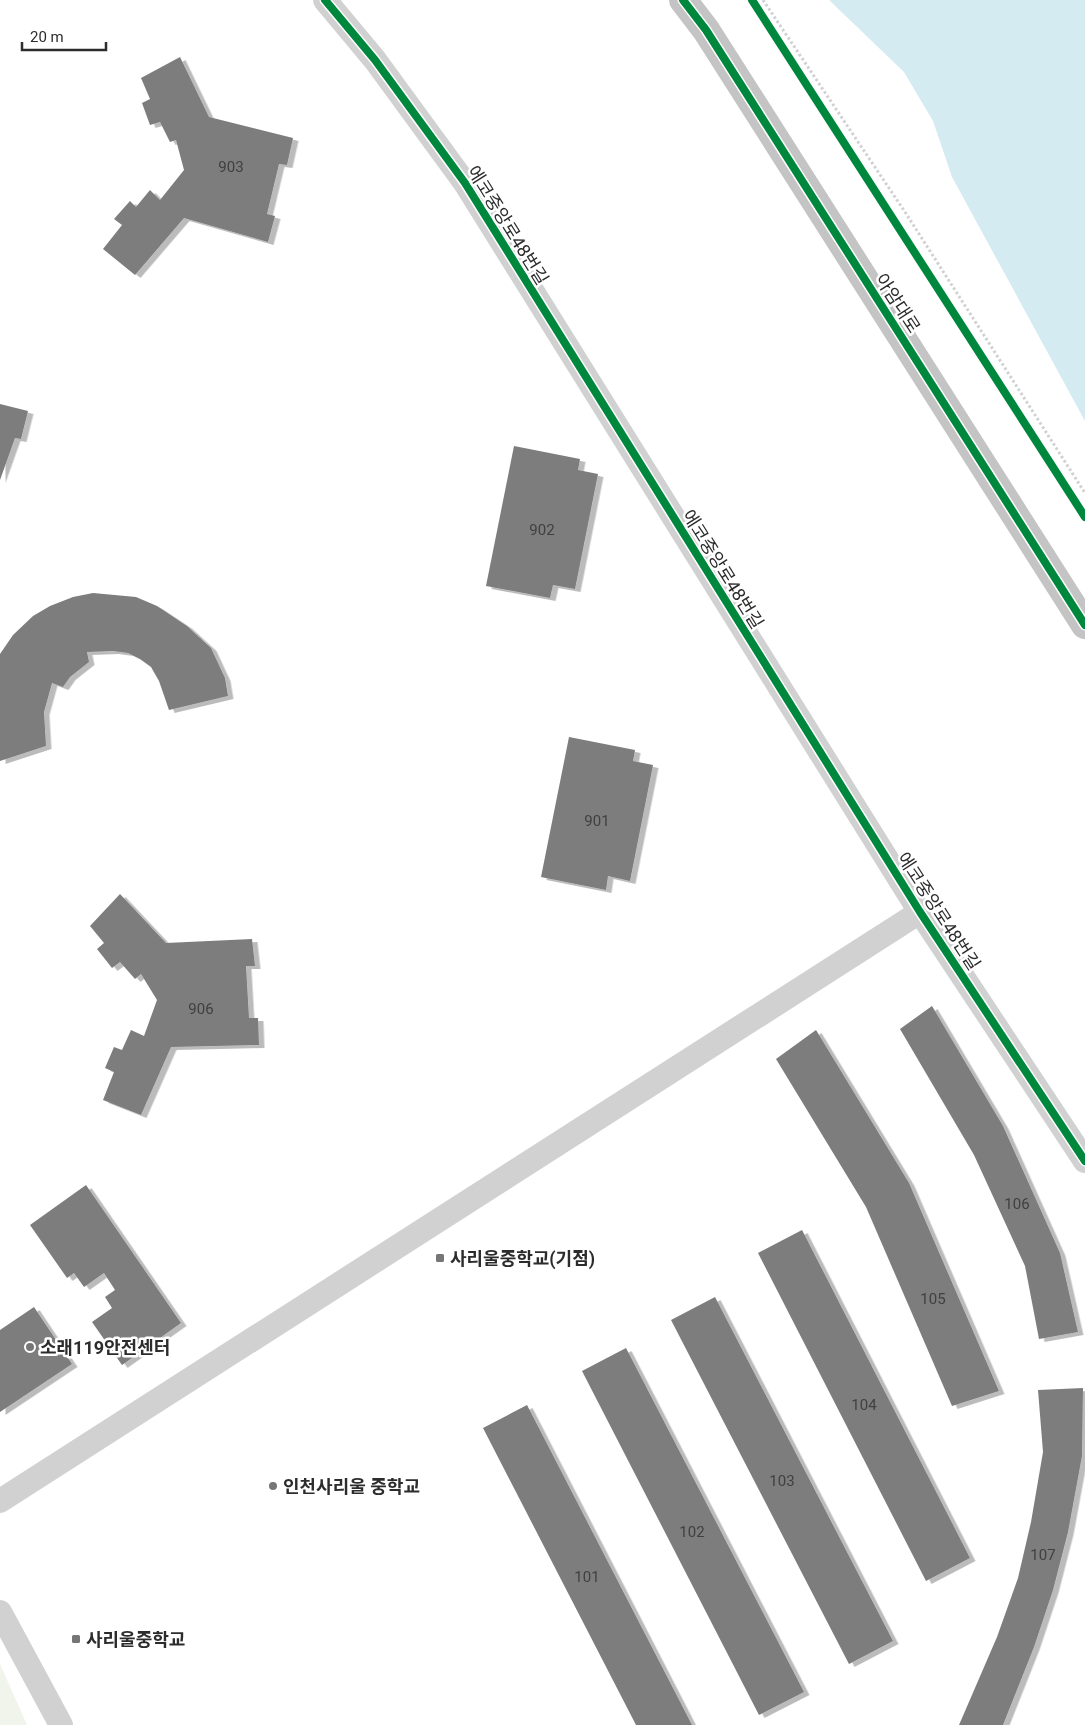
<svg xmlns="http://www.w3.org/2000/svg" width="1085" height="1725" font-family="Roboto,'Noto Sans KR',sans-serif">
<defs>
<filter id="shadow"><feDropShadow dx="5.5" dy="3" stdDeviation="0" flood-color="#0004"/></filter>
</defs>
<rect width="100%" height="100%" fill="#fff"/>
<path fill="#f1f4ea" d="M 0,1664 L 27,1725 L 0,1725 Z"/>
<path fill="#d4ebf2" d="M 829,0 L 1085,0 L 1085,421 L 952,177 L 933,121 L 904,72 Z"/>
<path fill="#7d7d7d" filter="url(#shadow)" d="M 180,57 L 209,117 L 293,138 L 287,165 L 279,164 L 267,214 L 275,216 L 268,242 L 184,218 L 135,275 L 103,249 L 122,225 L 114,219 L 130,201 L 136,207 L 150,190 L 160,200 L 184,170 L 176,140 L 170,142 L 160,122 L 150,125 L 142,103 L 150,99 L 141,78 Z
M 0,404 L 28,411 L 21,439 L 15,438 L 0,480 Z
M 514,446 L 580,459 L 578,470 L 598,474 L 575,589 L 553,585 L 550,598 L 486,586 Z
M 93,593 L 136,597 L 157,606 L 187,626 L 211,648 L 225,678 L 228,696 L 169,710 L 159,681 L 151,667 L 140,659 L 128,653 L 113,651 L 87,652 L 89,662 L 70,677 L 63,687 L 52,683 L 44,712 L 46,746 L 0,761 L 0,654 L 13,635 L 33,616 L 50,606 L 73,597 Z
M 569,737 L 635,750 L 633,761 L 653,765 L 630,881 L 608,876 L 606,890 L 541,877 Z
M 120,894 L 166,943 L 252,939 L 255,966 L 246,966 L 249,1018 L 258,1018 L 259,1045 L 171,1047 L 141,1115 L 103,1100 L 114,1072 L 105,1068 L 114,1047 L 122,1050 L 131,1030 L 144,1036 L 157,1000 L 141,974 L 135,979 L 120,962 L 112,968 L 97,949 L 104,943 L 90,926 Z
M 932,1006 L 1003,1126 L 1060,1253 L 1078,1332 L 1039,1339 L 1025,1266 L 974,1155 L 900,1029 Z
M 816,1030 L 909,1183 L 999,1391 L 952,1406 L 866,1207 L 776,1059 Z
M 86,1185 L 181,1323 L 122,1365 L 92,1322 L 112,1308 L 105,1297 L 115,1290 L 104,1273 L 84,1287 L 74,1273 L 67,1278 L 30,1225 Z
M 802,1230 L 970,1558 L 926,1581 L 758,1253 Z
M 715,1297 L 893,1641 L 849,1664 L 671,1320 Z
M 34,1307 L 72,1364 L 0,1412 L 0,1330 Z
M 626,1348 L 804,1692 L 759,1715 L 582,1371 Z
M 1083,1388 L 1082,1456 L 1068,1532 L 1053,1590 L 1034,1647 L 1003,1725 L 959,1725 L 997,1637 L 1018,1578 L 1031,1522 L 1043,1452 L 1038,1390 Z
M 527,1405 L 692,1725 L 636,1725 L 483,1428 Z"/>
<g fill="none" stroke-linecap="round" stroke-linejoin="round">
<path stroke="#d1d1d1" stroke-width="3" stroke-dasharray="2.5 2.5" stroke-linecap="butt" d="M 763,0 L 905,212 L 1085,493"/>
<path stroke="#d1d1d1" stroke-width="24" d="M 325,0 L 375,60 L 465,183 L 920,912 L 1085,1161
M 0,1501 L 920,912
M 0,1612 L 61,1725"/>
<path stroke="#c4c4c4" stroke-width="28" d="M 683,0 L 706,30 L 1085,625"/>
<g stroke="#fff" stroke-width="11">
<path id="cycleway" d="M 325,0 L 375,60 L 465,183 L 920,912 L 1085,1161
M 683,0 L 706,30 L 1085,625
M 752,0 L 1085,517"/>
</g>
<use href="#cycleway" stroke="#00873e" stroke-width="8"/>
</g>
<g fill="#767676" stroke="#fff" stroke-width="2">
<rect x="435" y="1253" width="10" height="10" rx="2.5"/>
<circle cx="30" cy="1347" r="5"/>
<circle cx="273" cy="1486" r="5"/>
<rect x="71" y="1634" width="10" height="10" rx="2.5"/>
</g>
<g text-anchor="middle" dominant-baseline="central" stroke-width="5" stroke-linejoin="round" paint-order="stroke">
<g font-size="15" fill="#404040">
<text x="231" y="167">903</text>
<text x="542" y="530">902</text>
<text x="597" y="821">901</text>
<text x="201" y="1009">906</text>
<text x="1017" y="1204">106</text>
<text x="933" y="1299">105</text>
<text x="864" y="1405">104</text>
<text x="782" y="1481">103</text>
<text x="692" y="1532">102</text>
<text x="1043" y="1555">107</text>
<text x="587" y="1577">101</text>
</g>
<g font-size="18" fill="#2c2c2c" stroke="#fff">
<text transform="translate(508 225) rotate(58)">에코중앙로48번길</text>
<text transform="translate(898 303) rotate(57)">아암대로</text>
<text transform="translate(723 569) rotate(58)">에코중앙로48번길</text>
<text transform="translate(939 911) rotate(57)">에코중앙로48번길</text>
</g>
<g font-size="18" font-weight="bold" fill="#2c2c2c" stroke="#fff" text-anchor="start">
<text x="450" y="1258">사리울중학교(기점)</text>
<text x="40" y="1347">소래119안전센터</text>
<text x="283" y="1486">인천사리울 중학교</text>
<text x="86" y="1639">사리울중학교</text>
</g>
</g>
<path d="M22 42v8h84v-8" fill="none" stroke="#2c2c2c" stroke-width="2.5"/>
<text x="30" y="42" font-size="15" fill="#2c2c2c" stroke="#ffffff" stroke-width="4" paint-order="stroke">20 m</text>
</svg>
